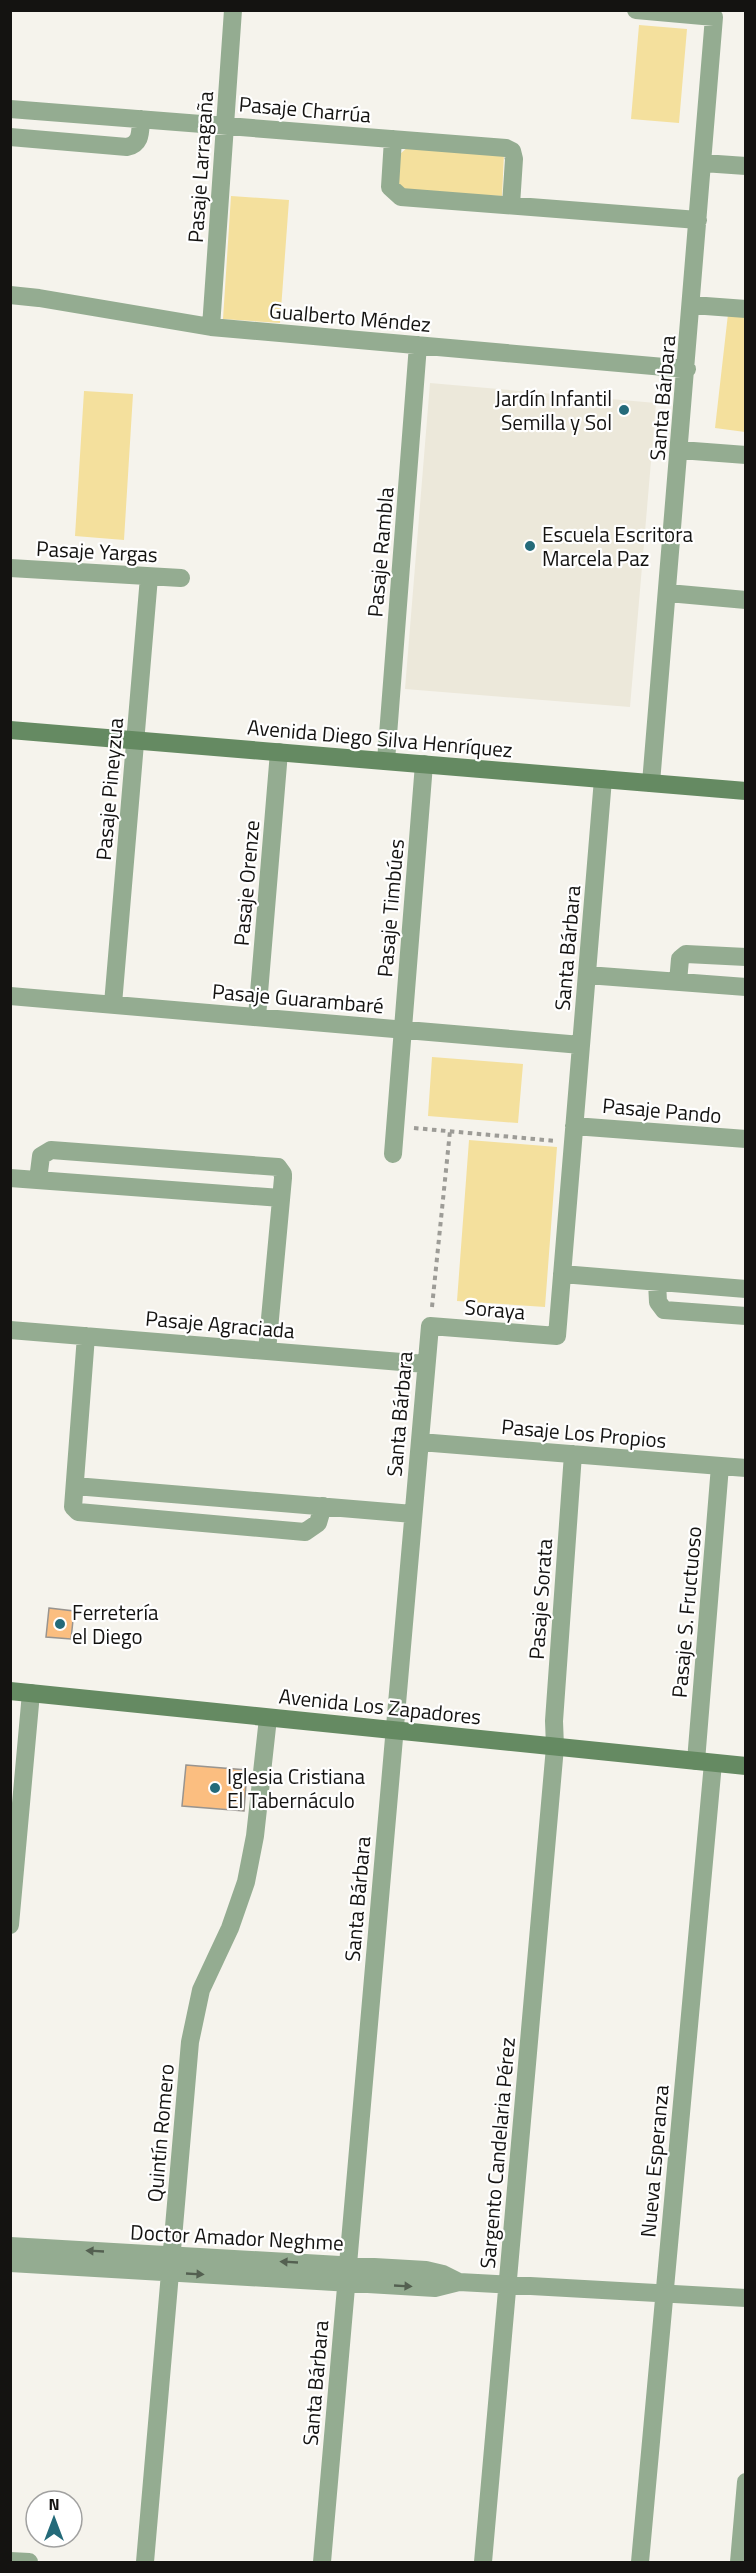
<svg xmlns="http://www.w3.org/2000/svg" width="756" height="2573" font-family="'Titillium Web',sans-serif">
<rect width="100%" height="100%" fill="#f5f3ec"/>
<path fill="#ece8da" d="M 430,383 L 656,403 L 630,707 L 405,689 Z"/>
<path fill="#f4e09d" d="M 639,25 L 687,29 L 679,123 L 631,119 Z
M 408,147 L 504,154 L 502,196 L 405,192 L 398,183 L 400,154 Z
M 231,196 L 289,200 L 280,323 L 223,319 Z
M 728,314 L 745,316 L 745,432 L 715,428 Z
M 84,391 L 133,394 L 124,540 L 75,536 Z
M 432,1057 L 523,1064 L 518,1123 L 428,1116 Z
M 469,1140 L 557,1147 L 545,1307 L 457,1301 Z"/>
<path fill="#fbbe80" stroke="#98948f" stroke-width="1.5" d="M 49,1608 L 74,1611 L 71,1639 L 46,1637 Z
M 186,1765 L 247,1770 L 244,1811 L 182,1806 Z"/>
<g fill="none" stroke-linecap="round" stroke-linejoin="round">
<path stroke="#9d9c97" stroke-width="4" stroke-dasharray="4.5 4.5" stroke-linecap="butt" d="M 414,1128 L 556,1141
M 432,1307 L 450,1131"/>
<path stroke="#94ac91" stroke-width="18" d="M 636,10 L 714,17 L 651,783
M 10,109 L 506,148 L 512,151 L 514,159 L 511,205
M 10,137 L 127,147 C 142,144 140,131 141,119
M 393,139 L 390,187 L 401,197 L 698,220
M 703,163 L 746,166
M 10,295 L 39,298 L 211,327 L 687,369
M 692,305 L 746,309
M 211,327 L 233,10
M 680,450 L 746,455
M 10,568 L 181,578
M 668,593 L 746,600
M 386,761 L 418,345
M 587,975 L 746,987
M 678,982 L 680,959 L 686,954 L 746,957
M 10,996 L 581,1045
M 113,1004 L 149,577
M 257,1017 L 279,752
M 574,1126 L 746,1139
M 393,1154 L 424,764
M 10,1178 L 281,1198
M 38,1180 L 41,1156 L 51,1150 L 278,1167 L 283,1174 L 283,1178 L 267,1351
M 562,1274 L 746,1289
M 657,1282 L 658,1302 L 664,1310 L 746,1316
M 10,1330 L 426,1364
M 86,1336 L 73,1507 L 78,1512 L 305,1532 L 318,1523 L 323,1506
M 420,1442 L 746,1468
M 75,1486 L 413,1514
M 696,1761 L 720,1466
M 10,1925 L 31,1693
M 10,2246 L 426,2270 L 443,2274 L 459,2282 L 746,2298
M 10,2263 L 435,2288 L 459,2282
M 10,2561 L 29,2562
M 145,2562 L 190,2042 L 201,1990 L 230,1928 L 246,1882 L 255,1836 L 268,1718
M 322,2562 L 430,1326 L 557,1336 L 603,779
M 483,2562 L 555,1747 L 554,1721 L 573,1454
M 640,2562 L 713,1763
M 739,2562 L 746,2482"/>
<path stroke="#658a62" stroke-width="18" d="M 10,730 L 746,791
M 10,1691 L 746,1766"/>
</g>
<defs><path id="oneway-solid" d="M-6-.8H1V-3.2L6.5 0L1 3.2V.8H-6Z" transform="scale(1.5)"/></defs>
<g fill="#546051">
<use href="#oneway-solid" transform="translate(95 2251) rotate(-177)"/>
<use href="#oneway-solid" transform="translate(289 2262) rotate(-177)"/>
<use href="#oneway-solid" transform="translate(195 2274) rotate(3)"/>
<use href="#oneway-solid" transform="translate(403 2286) rotate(3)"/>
</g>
<g fill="#246a79" stroke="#fff" stroke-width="2">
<circle cx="624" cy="410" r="6"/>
<circle cx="530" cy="546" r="6"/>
<circle cx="60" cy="1624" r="6"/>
<circle cx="215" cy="1788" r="6"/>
</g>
<g text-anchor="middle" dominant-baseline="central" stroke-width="4.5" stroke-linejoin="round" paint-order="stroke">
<g font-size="21" fill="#141311" stroke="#fff">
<text transform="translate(305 109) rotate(5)">Pasaje Charrúa</text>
<text transform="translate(200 167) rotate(-86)">Pasaje Larragaña</text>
<text transform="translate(350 317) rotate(5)">Gualberto Méndez</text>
<text transform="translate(662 398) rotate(-85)">Santa Bárbara</text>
<text transform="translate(97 551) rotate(3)">Pasaje Yargas</text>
<text transform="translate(380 552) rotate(-85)">Pasaje Rambla</text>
<text transform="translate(380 738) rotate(5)">Avenida Diego Silva Henríquez</text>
<text transform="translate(109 789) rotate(-85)">Pasaje Pineyzua</text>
<text transform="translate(246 883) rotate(-85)">Pasaje Orenze</text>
<text transform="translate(390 908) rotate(-85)">Pasaje Timbúes</text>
<text transform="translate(567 948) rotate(-85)">Santa Bárbara</text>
<text transform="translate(298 998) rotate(5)">Pasaje Guarambaré</text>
<text transform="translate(662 1110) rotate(5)">Pasaje Pando</text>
<text transform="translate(495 1309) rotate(5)">Soraya</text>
<text transform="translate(220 1324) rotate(5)">Pasaje Agraciada</text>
<text transform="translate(399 1414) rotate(-85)">Santa Bárbara</text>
<text transform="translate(584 1433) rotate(5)">Pasaje Los Propios</text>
<text transform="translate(540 1599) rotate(-86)">Pasaje Sorata</text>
<text transform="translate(686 1612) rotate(-85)">Pasaje S. Fructuoso</text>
<text transform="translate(380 1706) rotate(6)">Avenida Los Zapadores</text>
<text transform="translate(357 1899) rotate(-85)">Santa Bárbara</text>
<text transform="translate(160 2133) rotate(-85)">Quintín Romero</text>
<text transform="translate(497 2153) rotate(-85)">Sargento Candelaria Pérez</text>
<text transform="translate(654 2161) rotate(-85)">Nueva Esperanza</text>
<text transform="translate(237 2237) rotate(3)">Doctor Amador Neghme</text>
<text transform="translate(315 2383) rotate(-85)">Santa Bárbara</text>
</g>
<g font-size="21" fill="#141311" stroke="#fff" text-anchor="start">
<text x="612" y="398" text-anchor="end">Jardín Infantil<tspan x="612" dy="24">Semilla y Sol</tspan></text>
<text x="542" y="534">Escuela Escritora<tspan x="542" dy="24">Marcela Paz</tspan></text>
<text x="72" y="1612">Ferretería<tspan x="72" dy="24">el Diego</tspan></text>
<text x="227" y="1776">Iglesia Cristiana<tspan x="227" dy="24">El Tabernáculo</tspan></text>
</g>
</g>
<rect width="756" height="2573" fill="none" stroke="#141311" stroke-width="24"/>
<g transform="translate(54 2519)"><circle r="28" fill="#ffffff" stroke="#a1a1a0" stroke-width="1.5"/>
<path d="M0-4.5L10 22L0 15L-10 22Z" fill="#246a79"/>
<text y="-9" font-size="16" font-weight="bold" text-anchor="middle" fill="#141311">N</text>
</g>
</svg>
